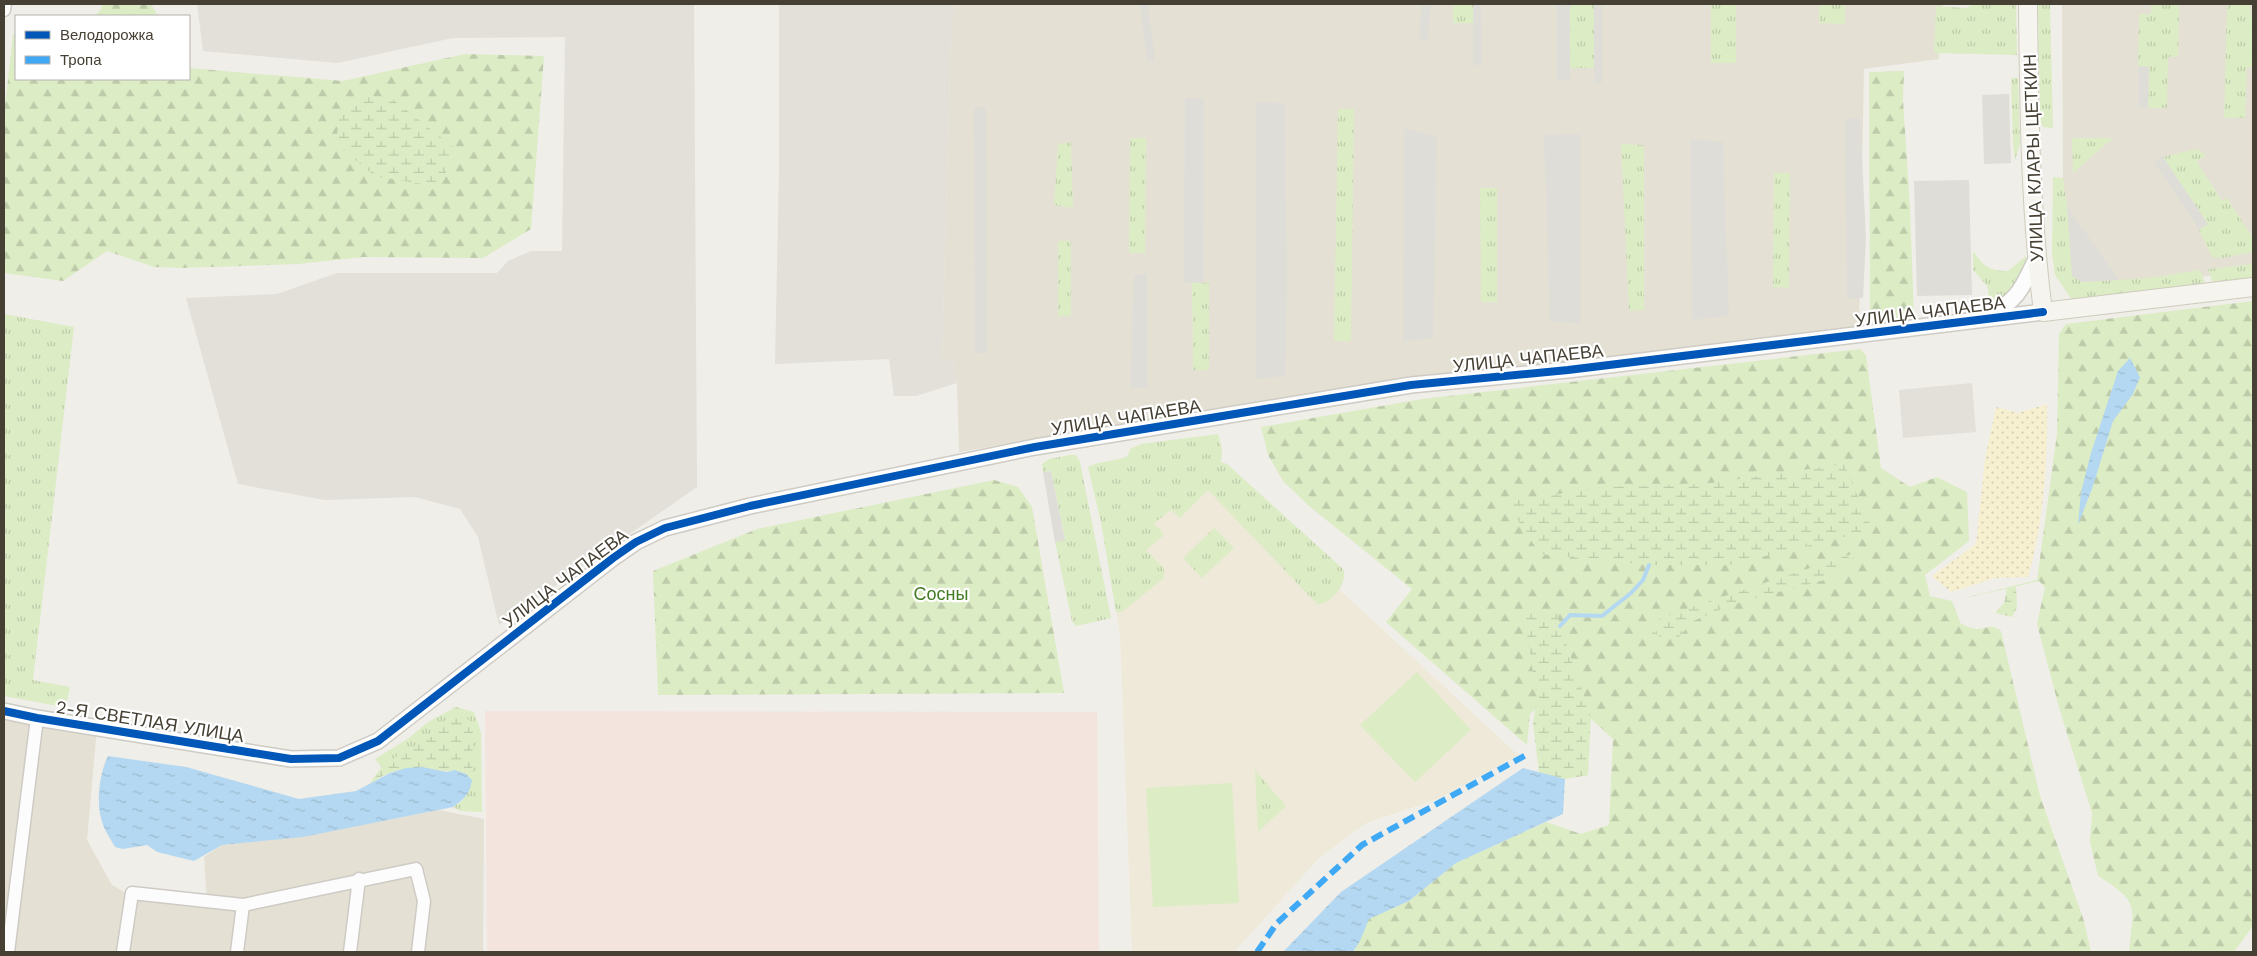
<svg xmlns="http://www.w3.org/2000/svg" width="2257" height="956" font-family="'Work Sans',sans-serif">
<defs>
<pattern id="grass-tufts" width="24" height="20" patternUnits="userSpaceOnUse" patternTransform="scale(1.25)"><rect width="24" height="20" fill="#dcecc5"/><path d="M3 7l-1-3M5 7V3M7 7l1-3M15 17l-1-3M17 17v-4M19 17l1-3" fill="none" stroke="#becbaa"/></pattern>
<pattern id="forest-firs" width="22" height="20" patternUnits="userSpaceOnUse" patternTransform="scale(1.25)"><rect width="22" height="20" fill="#dcecc5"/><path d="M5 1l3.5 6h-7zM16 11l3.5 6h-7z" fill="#becbaa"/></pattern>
<pattern id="wetland-marsh" width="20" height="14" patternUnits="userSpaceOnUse" patternTransform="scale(1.25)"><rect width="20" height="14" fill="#dcecc5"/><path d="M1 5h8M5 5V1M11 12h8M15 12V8" fill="none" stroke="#becbaa"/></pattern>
<pattern id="sand-dots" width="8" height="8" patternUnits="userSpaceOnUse" patternTransform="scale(1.25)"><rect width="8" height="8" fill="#f6efd0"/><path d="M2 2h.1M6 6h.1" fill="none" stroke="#d4ceb3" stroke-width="1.8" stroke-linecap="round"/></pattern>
<pattern id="water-ripples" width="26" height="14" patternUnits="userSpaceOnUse" patternTransform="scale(1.25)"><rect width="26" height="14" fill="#b4d8f1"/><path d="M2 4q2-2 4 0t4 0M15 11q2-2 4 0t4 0" fill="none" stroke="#9cbacf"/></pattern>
</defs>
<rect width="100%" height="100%" fill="#f0eee8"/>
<path fill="#e5e0d4" d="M 955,4 L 1943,4 L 1939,17 L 1939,59 L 1864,69 L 1859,329 L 1403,381 L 1226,407 L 959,452 L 957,383 L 952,359 L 942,359 L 951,30 Z
M 2062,4 L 2253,4 L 2253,273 L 2083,285 L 2070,276 L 2063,178 Z
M 4,711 L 97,728 L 87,840 L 112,885 L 126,893 L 117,952 L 4,952 Z
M 439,810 L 484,819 L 483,952 L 125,952 L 132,893 L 207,901 L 204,857 L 222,845 L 299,837 Z"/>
<path fill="#e3dfd9" d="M 197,4 L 694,4 L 697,487 L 499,625 L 478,537 L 460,509 L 415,497 L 325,500 L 238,484 L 186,298 L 277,294 L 337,273 L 497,273 L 508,261 L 531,251 L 562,251 L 565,37 L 453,38 L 337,63 L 203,51 Z
M 779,4 L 955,4 L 951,30 L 942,359 L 952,359 L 957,383 L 916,396 L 894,396 L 889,359 L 775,364 L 779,168 Z
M 1972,383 L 1976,432 L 1903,438 L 1899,390 Z"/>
<path fill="#efe9d9" d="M 1206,469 L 1246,503 L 1518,755 L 1438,799 L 1366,823 L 1319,858 L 1234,952 L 1132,952 L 1120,634 L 1101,522 Z"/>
<path fill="#f3e4de" d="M 485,711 L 1097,712 L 1099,952 L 487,952 Z"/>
<path fill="url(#grass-tufts)" d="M 1453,4 L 1473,4 L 1473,23 L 1453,23 Z
M 1570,4 L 1594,4 L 1594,68 L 1570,68 Z
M 1711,4 L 1736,4 L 1736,63 L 1711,63 Z
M 1819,4 L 1845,4 L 1845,24 L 1819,23 Z
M 1973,4 L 2016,4 L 2017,55 L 1934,53 L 1936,6 L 1966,8 Z
M 2038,4 L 2050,4 L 2053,128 L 2043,127 L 2040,122 Z
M 2151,4 L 2179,4 L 2178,57 L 2168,57 L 2167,108 L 2148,108 L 2149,67 L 2138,66 L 2139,14 L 2151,14 Z
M 2227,4 L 2250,4 L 2250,15 L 2253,15 L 2253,67 L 2247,67 L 2245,118 L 2224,118 Z
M 2011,78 L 2018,78 L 2020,144 L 2015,160 L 2013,145 Z
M 1338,109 L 1354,109 L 1351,341 L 1334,341 Z
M 1130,138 L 1146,138 L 1145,253 L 1129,253 Z
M 2072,138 L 2113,138 L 2073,173 Z
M 1071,142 L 1073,208 L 1054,205 L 1058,144 Z
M 1621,144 L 1644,145 L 1644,310 L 1629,311 Z
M 2196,149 L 2206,155 L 2197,162 L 2222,201 L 2227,198 L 2253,238 L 2253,252 L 2222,258 L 2212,257 L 2199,230 L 2207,224 L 2163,157 Z
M 1774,173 L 1790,173 L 1789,288 L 1773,287 Z
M 2053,177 L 2063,178 L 2067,206 L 2073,276 L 2082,282 L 2149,278 L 2200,270 L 2207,288 L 2097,301 L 2072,300 L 2055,275 L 2052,255 Z
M 1480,188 L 1497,188 L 1497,302 L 1481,302 Z
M 1058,241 L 1071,241 L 1071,316 L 1058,316 Z
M 1973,251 C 1983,266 1989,271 2008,271 L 2026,256 C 2023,290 2017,293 1989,309 L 1988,287 L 1973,270 Z
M 2253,264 L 2253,282 L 2214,287 L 2208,269 Z
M 1192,283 L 1209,283 L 1209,370 L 1193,370 Z
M 4,314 L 74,327 L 33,680 L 70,687 L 67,701 L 63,707 L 4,696 Z
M 1218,434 L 1222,450 L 1221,462 L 1227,464 L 1342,568 C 1351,580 1330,606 1317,604 L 1208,490 L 1180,518 L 1171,510 L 1154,523 L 1164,535 L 1146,550 L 1164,569 L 1164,578 L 1122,612 L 1116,612 L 1101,522 L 1088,467 C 1101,460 1115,462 1128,456 L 1130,449 L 1141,444 Z
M 1070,455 L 1076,455 L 1080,462 L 1111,618 L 1076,626 L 1072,621 L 1055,542 L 1065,539 L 1051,471 L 1043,472 L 1042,464 L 1049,459 Z
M 1214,528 L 1234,548 L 1202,578 L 1183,558 Z
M 456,707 L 474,712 L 481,732 L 482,812 L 460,811 L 453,807 L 463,800 L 472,780 L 465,765 L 405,760 L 382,768 L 375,759 L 409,738 L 428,722 Z
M 1255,770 L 1286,806 L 1258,832 Z"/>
<path fill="url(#forest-firs)" d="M 102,4 L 151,4 L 158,16 L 95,16 L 101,9 Z
M 13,34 L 16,34 L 16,79 L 189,79 L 189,68 L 343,81 L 465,54 L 544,56 L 531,229 L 483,258 L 363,257 L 298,264 L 181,268 L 154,267 L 107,251 L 63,281 L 4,273 L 4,115 Z
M 1904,71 L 1903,100 L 1910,207 L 1914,317 L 1870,323 L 1869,72 Z
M 2253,301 L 2253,926 L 2234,952 L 2129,952 C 2133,905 2141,903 2098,876 L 2090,842 L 2092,813 L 2060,711 L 2037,624 L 2045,587 L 2039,581 L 1952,601 L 1961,624 C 1965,625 1972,629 1977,629 C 1988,629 1991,623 2001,631 L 2040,796 L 2084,921 L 2091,952 L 1353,952 L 1360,941 L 1368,919 L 1409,901 L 1456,863 L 1546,822 L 1581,834 L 1609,825 L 1613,739 L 1558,688 L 1530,714 L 1527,745 L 1386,622 L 1412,589 L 1309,506 L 1283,481 L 1268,455 L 1261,427 L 1422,399 L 1860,349 L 1866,355 L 1881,468 L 1910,487 L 1937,477 L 1967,492 L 1969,541 L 1925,575 L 1930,596 L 1952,601 L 2037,580 L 2057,434 L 2059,334 L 2066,324 Z
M 994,480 L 1018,487 L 1032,507 L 1064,693 L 658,695 L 653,571 L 757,529 Z"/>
<path fill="url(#wetland-marsh)" d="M 370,96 L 391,98 L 457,150 L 439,187 L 375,176 L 336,144 L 340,109 Z
M 1844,464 L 1872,530 L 1729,565 L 1649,565 L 1540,554 L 1506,502 L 1603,487 L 1704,484 Z
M 1858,552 L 1836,577 L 1734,604 L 1693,621 L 1678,638 L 1662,638 L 1650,630 L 1657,620 L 1683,610 Z
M 2016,587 L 2017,608 L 2012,617 L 1995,613 L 2004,603 L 2007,588 Z
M 1556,612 L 1591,717 L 1588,775 L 1565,779 L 1539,773 L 1533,724 L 1537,697 L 1524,616 L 1532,613 Z
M 455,716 L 465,716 L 473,725 L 472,780 C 459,769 458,773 444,771 C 417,768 392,765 370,785 C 380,759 413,750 434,735 C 442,730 448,722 455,716 Z"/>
<path fill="url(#sand-dots)" d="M 2047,404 C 2048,461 2044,521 2028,577 L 1995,578 L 1951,592 L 1932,576 L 1976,544 L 1985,459 L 1996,407 L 2018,413 Z"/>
<path fill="#dcecc5" d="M 1417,672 L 1471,730 L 1415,782 L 1360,725 Z
M 1232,783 L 1239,903 L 1153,907 L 1146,788 Z"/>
<path fill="#dfddd8" d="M 1140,4 L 1148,4 L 1155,61 L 1147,62 Z
M 1422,4 L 1431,4 L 1428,40 L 1419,39 Z
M 1473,4 L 1481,4 L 1482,65 L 1473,65 Z
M 1557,4 L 1570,4 L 1570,80 L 1557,80 Z
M 1594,4 L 1602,4 L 1602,83 L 1594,83 Z
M 2138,66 L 2149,67 L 2148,108 L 2138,107 Z
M 2009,94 L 2011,163 L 1984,164 L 1982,95 Z
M 1185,98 L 1204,98 L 1203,283 L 1184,283 Z
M 1256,102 L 1285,103 L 1287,268 L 1286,376 L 1256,379 Z
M 974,107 L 986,107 L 987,353 L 975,353 Z
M 1860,118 L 1866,239 L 1863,298 L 1847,299 L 1845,119 Z
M 1404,128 L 1437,137 L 1433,338 L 1403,342 Z
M 1581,134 L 1581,323 L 1550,322 L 1544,135 Z
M 1690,139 L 1723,142 L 1729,316 L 1692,320 Z
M 2163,157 L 2208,224 L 2199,229 L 2154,162 Z
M 1969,180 L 1972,295 L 1917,296 L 1914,181 Z
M 2067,206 L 2119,280 L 2082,282 L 2072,276 Z
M 1147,274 L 1147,388 L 1130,388 L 1134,275 Z
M 1051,471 L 1065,540 L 1055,542 L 1043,472 Z"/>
<path fill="url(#water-ripples)" d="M 2130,358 L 2140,377 L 2133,394 L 2113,421 L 2093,486 L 2078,525 L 2081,492 L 2091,453 L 2118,371 Z
M 108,756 L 186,767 L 299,799 L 356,791 L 390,773 L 406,768 L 422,767 L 447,772 L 455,770 L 466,774 L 472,780 C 470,794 464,799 453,807 L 303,837 L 222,845 L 194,861 L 157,852 L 147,845 L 123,849 L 115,847 C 110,838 103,828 101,818 C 96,800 100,772 108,756 Z
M 1523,768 L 1565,779 L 1563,814 L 1456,863 L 1409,901 L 1369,919 L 1360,941 L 1353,952 L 1283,952 L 1341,892 Z"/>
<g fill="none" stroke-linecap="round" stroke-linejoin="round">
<path stroke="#b4d8f1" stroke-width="4" d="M 1560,626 L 1570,615 L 1602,616 L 1631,593 L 1643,580 L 1649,565"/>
<g stroke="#cecbc5" stroke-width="15">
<path id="minor" d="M 4,10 L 5,4
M 8,952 L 37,718
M 123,952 L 132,893 L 243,905 L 416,869 L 424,901 L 418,952
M 237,952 L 243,905
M 350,952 L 359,879"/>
</g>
<g stroke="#cecbc5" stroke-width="18">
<path id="tertiary" d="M 1987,317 C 2018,300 2022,289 2036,259
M 4,711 L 37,718 L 291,759 L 339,758 L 378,741 L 613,558 L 636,542 L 665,528 L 750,506 L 1035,447 L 1411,385 L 1568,370 L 2043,312"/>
</g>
<g stroke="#cfcbbe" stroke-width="20">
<path id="secondary" d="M 2028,4 C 2029,107 2030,210 2043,312 L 2253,287"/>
</g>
<use href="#minor" stroke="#fdfcfc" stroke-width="12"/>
<use href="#tertiary" stroke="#fdfcfc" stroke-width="15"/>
<use href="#secondary" stroke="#f6f4ee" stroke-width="18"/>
<path stroke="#3fa9f5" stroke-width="6" stroke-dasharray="12 6" stroke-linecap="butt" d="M 1257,952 L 1277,923 L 1362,845 L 1526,755"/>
<g stroke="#fff" stroke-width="11">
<path id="cycleway" d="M 4,711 L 37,718 L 291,759 L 339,758 L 378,741 L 613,558 L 636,542 L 665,528 L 750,506 L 1035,447 L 1411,385 L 1568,370 L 2043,312"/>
</g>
<use href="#cycleway" stroke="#0057b8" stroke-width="8"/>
</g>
<g text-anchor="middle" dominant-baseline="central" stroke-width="4.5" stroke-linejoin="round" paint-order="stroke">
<g font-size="18" fill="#463f33" stroke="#fff">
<text transform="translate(2033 158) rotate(-92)">УЛИЦА КЛАРЫ ЦЕТКИН</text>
<text transform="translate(1930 311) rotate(-7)">УЛИЦА ЧАПАЕВА</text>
<text transform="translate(1528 358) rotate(-6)">УЛИЦА ЧАПАЕВА</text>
<text transform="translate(1126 417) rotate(-9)">УЛИЦА ЧАПАЕВА</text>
<text transform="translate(565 578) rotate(-37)">УЛИЦА ЧАПАЕВА</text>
<text transform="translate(150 721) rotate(9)">2-Я СВЕТЛАЯ УЛИЦА</text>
</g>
<g font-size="18" fill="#437b23" stroke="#fff">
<text x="941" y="593">Сосны</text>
</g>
</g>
<rect width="2257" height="956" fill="none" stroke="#463f33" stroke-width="10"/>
<rect x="15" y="15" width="175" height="65" fill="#ffffff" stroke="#b5b2ad"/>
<rect x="25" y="31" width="25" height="8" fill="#0057b8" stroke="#b5b2ad"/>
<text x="60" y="40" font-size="15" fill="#463f33">Велодорожка</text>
<rect x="25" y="56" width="25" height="8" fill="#3fa9f5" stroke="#b5b2ad"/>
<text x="60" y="65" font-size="15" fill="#463f33">Тропа</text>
</svg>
